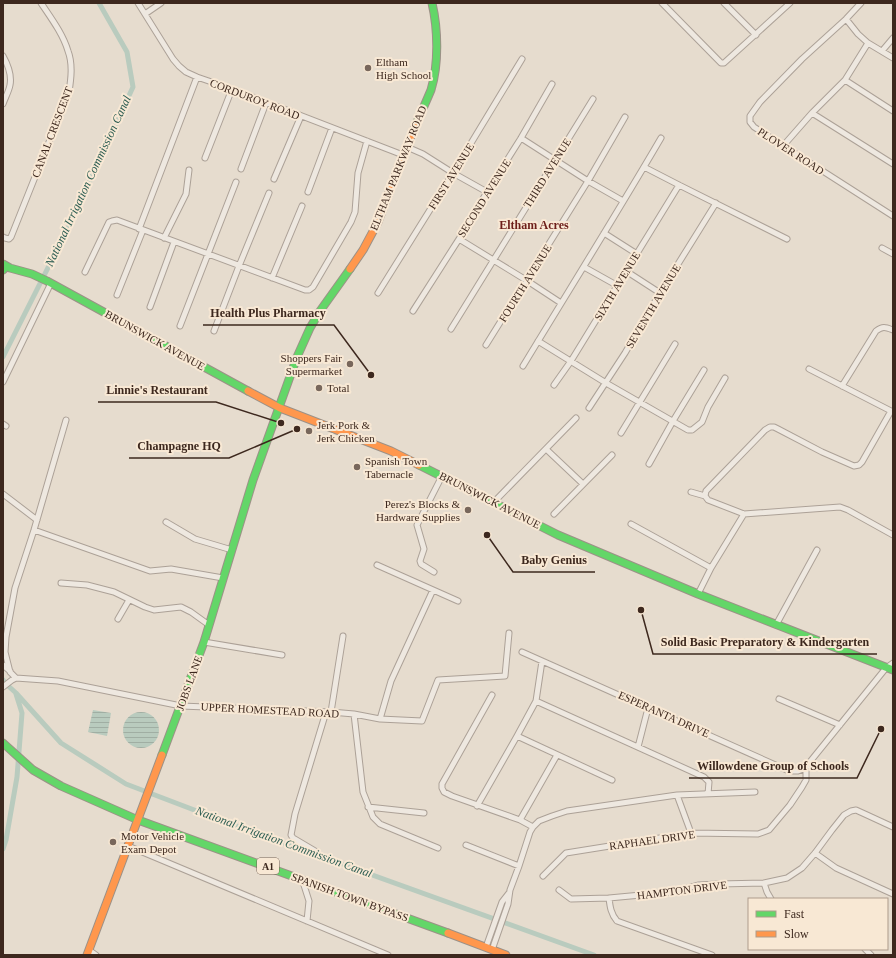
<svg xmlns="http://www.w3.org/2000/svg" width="896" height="958" font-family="'Times New Roman',serif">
<defs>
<pattern id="water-rules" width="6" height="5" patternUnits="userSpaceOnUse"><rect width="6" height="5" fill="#b9cbbe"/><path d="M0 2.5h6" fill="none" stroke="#a0aea3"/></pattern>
</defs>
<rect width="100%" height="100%" fill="#e6dcce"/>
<path fill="url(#water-rules)" d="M 93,710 L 111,713 L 107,736 L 88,732 Z
M123 730a18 18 0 1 1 36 0a18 18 0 1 1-36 0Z"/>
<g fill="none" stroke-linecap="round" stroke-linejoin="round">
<path stroke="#b9cbbe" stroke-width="5" d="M 3,357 L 69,226 L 133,87 L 127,52 L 99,3
M 3,680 L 5,683 L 16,693 L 61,743 L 126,784 L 231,824 L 594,955
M 3,849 L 6,840 L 17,777 L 22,713 L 16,694"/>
<g stroke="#aca197" stroke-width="7">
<path id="street" d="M 138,3 L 173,59 L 179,66 L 186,72 L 197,77 L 232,89 L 403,155
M 662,3 L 721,63 L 724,63 L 790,3
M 724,3 L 756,35
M 861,3 L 846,19 L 802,59 L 760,102 L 750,116 L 750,122 L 754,127 L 893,216
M 145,14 L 161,3
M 846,19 L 858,34 L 868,43 L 893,58
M 882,51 L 893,38
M 3,56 C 8,65 12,75 10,85 C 9,91 5,98 3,104
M 845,80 L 893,111
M 812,113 L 893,164
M 521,138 L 588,181 L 623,201
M 783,146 L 812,113 L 845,80 L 868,43
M 407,147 L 423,154 L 453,173 L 487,192
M 205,158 L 232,89
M 644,167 L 679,185 L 787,239
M 241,169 L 266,103
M 274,179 L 301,116
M 308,192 L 332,128
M 139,229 L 197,77
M 604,233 L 637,254
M 3,237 L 5,238 L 9,239 L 11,237 L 69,92 C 71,79 73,64 68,51 C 63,34 51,18 41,3
M 164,238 L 186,194 L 189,170
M 459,239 L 526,280 L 561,303
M 882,248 L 893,254
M 584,267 L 618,286
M 626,271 L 660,293
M 85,272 L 109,222 L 112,221 L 117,220 L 305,290 L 309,290 L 313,287 L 351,222 L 355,212 L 358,173 L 367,141
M 272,278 L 302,206
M 378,293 L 453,173 L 522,59
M 117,295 L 143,230
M 150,307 L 174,242
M 413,311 L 459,239 L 487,192 L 521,138 L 552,84
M 180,326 L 236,182
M 451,329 L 593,99
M 214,331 L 239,266 L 269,193
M 538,341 L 606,383 L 688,430 L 692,430 L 702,422 L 708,407 L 725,378
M 486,345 L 588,181 L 625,117
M 523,366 C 569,290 616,215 661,138
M 809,369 L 893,412
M 3,382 L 51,283
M 554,385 L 571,361 L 679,185
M 842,386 L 876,331 C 883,326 885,327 893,330
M 589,408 L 625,353 L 660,293 L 716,203
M 3,424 L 6,426
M 621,433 L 675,344
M 546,449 L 583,484
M 649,464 L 673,421 L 704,370
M 691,492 L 705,496 L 708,500 L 744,514 L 840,507 L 848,510 L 893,535
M 3,494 L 37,520
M 705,496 L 706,491 L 765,430 L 770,427 L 774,427 L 778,429 L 822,452 L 854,466 L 859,465 L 862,462 L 891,411
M 494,502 L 576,418
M 554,514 L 612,455
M 166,522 L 195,539 L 232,550
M 631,524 L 711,568
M 34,530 L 150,571 L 171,569 L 223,578
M 377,565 L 458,601
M 434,572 L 421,564 L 420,561 L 424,549 L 417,525 L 442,476
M 61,583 L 87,585 L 114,592 L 145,607 L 154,610 L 181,607 L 191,612 L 209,625
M 698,594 L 711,568 L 744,514
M 118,619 L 129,600
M 776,625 L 817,550
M 204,642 L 282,655
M 522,652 L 789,771 L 798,771 L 806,768
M 3,665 L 10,671
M 16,678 L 10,672 L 5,652 L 6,637 L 15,588 L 34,530 L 66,420
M 3,687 L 12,680 L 16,678 L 58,681 L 181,706 L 331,712 L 354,714 L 380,719 L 422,721 L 438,680 L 505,676 L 509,633
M 492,695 L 442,784 L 442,788 L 444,792 L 452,796 L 520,820 L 533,827
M 779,699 L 840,725
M 536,701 L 704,777 L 709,782 L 708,794
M 331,712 L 343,636
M 354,714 L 363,792 L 373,817 L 380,824 L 438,848
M 380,719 L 391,681 L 433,590
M 517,736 L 612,780
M 638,747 L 648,708
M 677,795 L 691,833
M 477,806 L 517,736 L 536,701 L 542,661
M 368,807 L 424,813
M 520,820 L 557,755
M 466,845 L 519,866
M 128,846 L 388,955
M 315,851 L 293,838 L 291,835 L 295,814 L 326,712
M 815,853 L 836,868 L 893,894
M 543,876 L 566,853 L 691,833 L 758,834 L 769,830 L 790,805 L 802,787 L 806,780 L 806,768 L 809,763 L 886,668 L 893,663
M 302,879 L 309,901 L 307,921
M 764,883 L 767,892 L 771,899
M 559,890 L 571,899 L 609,898 L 673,892 L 698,885 L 719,884 L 764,883 L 787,878 L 802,868 L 815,853 L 832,830 L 844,815 L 851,811 L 856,810 L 867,815 L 893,827
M 609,898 C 610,907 611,914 617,921 L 712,955
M 486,947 L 502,902 L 509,893
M 865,949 L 871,955
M 89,950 L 96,955
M 492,950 L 508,904 L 510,890 L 519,866 L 530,832 L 533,827 L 539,821 L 552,816 L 567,811 L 677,795 L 755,792"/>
</g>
<g stroke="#9c9187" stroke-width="9">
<path id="fast" d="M 415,127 C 420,115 426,102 431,90 C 439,64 438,29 432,3
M 3,264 L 10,268 L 32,274 L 47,281 L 248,391
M 3,270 L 6,267
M 419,465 L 558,535 L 698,594 L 893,670
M 3,743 L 33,770 L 61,786 L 138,820 L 448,933
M 162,755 L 204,642 L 253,480 L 297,357 L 310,328 L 320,311 L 350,269"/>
</g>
<g stroke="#9c9187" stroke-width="9">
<path id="slow" d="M 350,269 L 363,250 L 378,222 L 403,155 L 415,127
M 248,391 L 280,408 L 391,451 L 419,465
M 448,933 L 506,955
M 87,955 L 162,755"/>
</g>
<use href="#street" stroke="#eee8e0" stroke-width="5"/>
<use href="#fast" stroke="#63d668" stroke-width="7"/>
<use href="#slow" stroke="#ff974d" stroke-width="7"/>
</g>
<g fill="#78675c" stroke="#f8e8d4" stroke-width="1.5">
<circle cx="368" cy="68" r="4"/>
<circle cx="350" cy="364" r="4"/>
<circle cx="319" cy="388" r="4"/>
<circle cx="309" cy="431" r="4"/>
<circle cx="357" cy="467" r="4"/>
<circle cx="468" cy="510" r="4"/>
<circle cx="113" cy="842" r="4"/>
</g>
<g text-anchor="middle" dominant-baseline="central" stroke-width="4" stroke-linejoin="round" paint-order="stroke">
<rect fill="#f8e8d4" stroke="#756255" stroke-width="1" x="257" y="858" width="22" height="16" rx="3"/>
<g font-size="10" font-weight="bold" fill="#3d281e">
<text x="268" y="866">A1</text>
</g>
<g font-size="11" fill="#3d281e" stroke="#f8e8d4" text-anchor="start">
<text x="376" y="62">Eltham<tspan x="376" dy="13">High School</tspan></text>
<text x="342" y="358" text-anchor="end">Shoppers Fair<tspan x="342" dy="13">Supermarket</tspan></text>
<text x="327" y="388">Total</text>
<text x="317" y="425">Jerk Pork &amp;<tspan x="317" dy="13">Jerk Chicken</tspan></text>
<text x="365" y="461">Spanish Town<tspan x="365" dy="13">Tabernacle</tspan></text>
<text x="460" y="504" text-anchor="end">Perez's Blocks &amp;<tspan x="460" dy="13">Hardware Supplies</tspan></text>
<text x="121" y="836">Motor Vehicle<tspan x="121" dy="13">Exam Depot</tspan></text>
</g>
<g font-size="11" fill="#3d281e" stroke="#f8e8d4">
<text transform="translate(255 99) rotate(21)">CORDUROY ROAD</text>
<text transform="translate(52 132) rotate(-69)">CANAL CRESCENT</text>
<text transform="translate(791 151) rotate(33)">PLOVER ROAD</text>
<text transform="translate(398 168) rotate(-68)">ELTHAM PARKWAY ROAD</text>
<text transform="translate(547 173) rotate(-58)">THIRD AVENUE</text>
<text transform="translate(451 176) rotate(-58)">FIRST AVENUE</text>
<text transform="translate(484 198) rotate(-58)">SECOND AVENUE</text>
<text transform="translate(525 283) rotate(-58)">FOURTH AVENUE</text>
<text transform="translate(617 286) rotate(-59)">SIXTH AVENUE</text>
<text transform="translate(653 306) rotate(-59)">SEVENTH AVENUE</text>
<text transform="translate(155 340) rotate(29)">BRUNSWICK AVENUE</text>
<text transform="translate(490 500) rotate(27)">BRUNSWICK AVENUE</text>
<text transform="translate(189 683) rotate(-70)">JOBS LANE</text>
<text transform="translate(270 710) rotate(3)">UPPER HOMESTEAD ROAD</text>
<text transform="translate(664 714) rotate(24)">ESPERANTA DRIVE</text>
<text transform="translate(652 840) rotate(-8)">RAPHAEL DRIVE</text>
<text transform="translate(682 890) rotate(-7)">HAMPTON DRIVE</text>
<text transform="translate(350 897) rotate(20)">SPANISH TOWN BYPASS</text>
</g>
<g font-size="12" font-style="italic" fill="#2c5d52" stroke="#f8e8d4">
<text transform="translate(88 181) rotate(-65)">National Irrigation Commission Canal</text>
<text transform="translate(284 842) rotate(20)">National Irrigation Commission Canal</text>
</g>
<g font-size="12" font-weight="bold" fill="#6d1e1a" stroke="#f8e8d4">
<text x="534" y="225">Eltham Acres</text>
</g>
</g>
<path fill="none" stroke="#3d281e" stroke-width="1.5" d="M371 375L334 325H203M281 423L216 402H98M297 429L229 458H129M487 535L513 572H595M641 610L653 654H877M881 729L857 778H689"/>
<g fill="#3d281e" stroke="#f8e8d4" stroke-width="1.5">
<circle cx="371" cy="375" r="4"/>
<circle cx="281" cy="423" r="4"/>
<circle cx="297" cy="429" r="4"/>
<circle cx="487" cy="535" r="4"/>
<circle cx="641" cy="610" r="4"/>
<circle cx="881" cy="729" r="4"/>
</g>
<g font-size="12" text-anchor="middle" font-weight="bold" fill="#3d281e" stroke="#f8e8d4" stroke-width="4" stroke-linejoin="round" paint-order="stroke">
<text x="268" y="317">Health Plus Pharmacy</text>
<text x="157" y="394">Linnie's Restaurant</text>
<text x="179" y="450">Champagne HQ</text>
<text x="554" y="564">Baby Genius</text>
<text x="765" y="646">Solid Basic Preparatory &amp; Kindergarten</text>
<text x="773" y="770">Willowdene Group of Schools</text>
</g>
<rect width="896" height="958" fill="none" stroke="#3d281e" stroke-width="8"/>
<rect x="748" y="898" width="140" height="52" fill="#f8e8d4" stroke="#ad9b8b"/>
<rect x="756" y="911" width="20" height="6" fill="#63d668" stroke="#ad9b8b"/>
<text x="784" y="918" font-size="12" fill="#3d281e">Fast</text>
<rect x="756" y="931" width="20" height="6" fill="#ff974d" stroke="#ad9b8b"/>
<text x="784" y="938" font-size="12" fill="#3d281e">Slow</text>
</svg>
